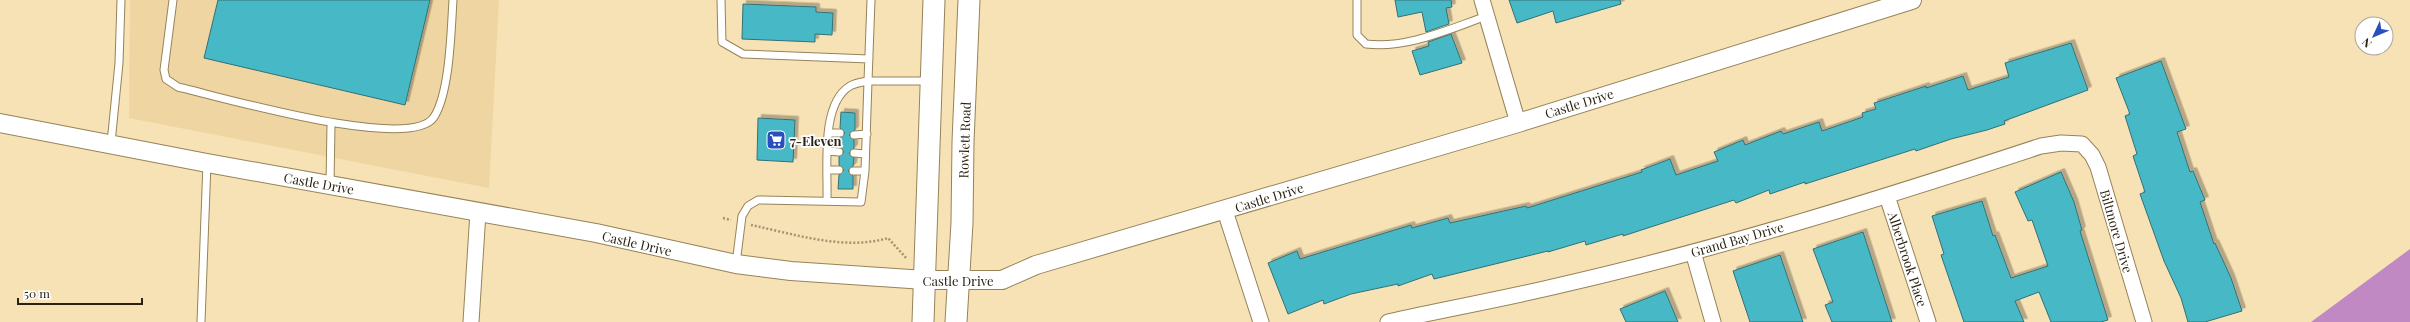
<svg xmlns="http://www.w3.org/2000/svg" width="2410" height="322" font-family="'Playfair Display',serif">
<defs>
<filter id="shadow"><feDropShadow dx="3.5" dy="-3.5" stdDeviation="0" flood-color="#0004"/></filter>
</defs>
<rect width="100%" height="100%" fill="#f7e2b5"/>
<path fill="#eed5a1" d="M 130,0 L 499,0 L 489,188 L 129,118 Z"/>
<path fill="#c189c3" d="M 2410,249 L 2410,322 L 2311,322 Z"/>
<path fill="#46b9c6" stroke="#337077" filter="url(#shadow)" d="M 218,0 L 430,0 L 405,105 L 204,58 Z
M 1395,0 L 1451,0 L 1452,7 L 1446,8 L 1449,24 L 1426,32 L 1422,12 L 1398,17 Z
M 1509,0 L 1620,0 L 1621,4 L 1556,23 L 1553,11 L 1517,23 Z
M 743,4 L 816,7 L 816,12 L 833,13 L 832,35 L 815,34 L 815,42 L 742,39 Z
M 1451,34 L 1462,63 L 1420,75 L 1412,51 L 1429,46 L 1428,42 Z
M 2071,43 L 2088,90 L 2004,121 L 2005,124 L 1987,130 L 1951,139 L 1916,151 L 1915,149 L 1805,184 L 1805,182 L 1770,194 L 1769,190 L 1736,203 L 1734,200 L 1623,236 L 1623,234 L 1586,245 L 1585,241 L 1548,252 L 1548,251 L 1434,279 L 1432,274 L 1398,286 L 1398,284 L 1351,294 L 1324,304 L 1323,300 L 1288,314 L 1268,263 L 1297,251 L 1300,259 L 1411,225 L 1412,228 L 1448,218 L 1450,223 L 1526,206 L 1527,208 L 1642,172 L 1641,170 L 1670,159 L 1676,175 L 1718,161 L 1714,152 L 1743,140 L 1745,145 L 1781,131 L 1783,134 L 1819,122 L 1822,131 L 1863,117 L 1862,113 L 1876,109 L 1874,103 L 1926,86 L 1926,88 L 1963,76 L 1968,90 L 2009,77 L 2005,63 Z
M 2161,61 L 2186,129 L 2177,132 L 2190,172 L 2193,171 L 2205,200 L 2200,202 L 2214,244 L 2215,243 L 2231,278 L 2242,311 L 2205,322 L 2188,322 L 2181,298 L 2164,261 L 2140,194 L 2145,192 L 2133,156 L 2137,154 L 2125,116 L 2130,114 L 2116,78 Z
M 841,112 L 855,113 L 855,130 L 849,135 L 854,140 L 854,148 L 849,153 L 854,158 L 853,166 L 848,171 L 853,176 L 853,189 L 838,189 L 839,175 L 844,170 L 839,165 L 839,157 L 844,152 L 840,147 L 840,138 L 845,133 L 840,128 Z
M 758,118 L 795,120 L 793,162 L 757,160 Z
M 2061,172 L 2074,202 L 2082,230 L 2080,231 L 2108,320 L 2101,322 L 2051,322 L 2039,292 L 2015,301 L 2024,322 L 1964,322 L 1941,255 L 1944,254 L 1932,216 L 1982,201 L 1993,236 L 1995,235 L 2011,278 L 2048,266 L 2032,220 L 2028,221 L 2015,192 Z
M 1863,232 L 1892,322 L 1832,322 L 1825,305 L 1833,302 L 1813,249 Z
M 1780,255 L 1803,322 L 1750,322 L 1733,271 Z
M 1665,291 L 1678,322 L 1626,322 L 1620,309 Z"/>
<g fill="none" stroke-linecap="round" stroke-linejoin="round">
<g stroke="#968358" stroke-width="9">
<path id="service" d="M 173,0 L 164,70 L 166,79 L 178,87 C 218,96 411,153 434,117 C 450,92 451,30 453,0
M 721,0 L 722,42 L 743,54 L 869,59
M 871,0 L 868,81 L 929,81
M 1357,0 L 1357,35 L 1366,44 C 1407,49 1449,29 1487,16
M 829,133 L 840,133
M 854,135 L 867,134
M 111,143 L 119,63 L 121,0
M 828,151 L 839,152
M 854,153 L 865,154
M 828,170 L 839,170
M 853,171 L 865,171
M 330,185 L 331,124
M 736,264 L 742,216 L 748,206 L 758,200 L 861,202 L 865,171 L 868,81 C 863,82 855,83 850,86 C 820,104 828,168 827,200
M 201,322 L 207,163"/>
</g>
<g stroke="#968358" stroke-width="17">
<path id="minor" d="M 1482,0 L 1518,123
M 1887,196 L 1928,322
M 1225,211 L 1261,322
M 1693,252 L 1713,322
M 471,322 L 478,212
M 1388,322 C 1445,309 1503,299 1561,285 C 1723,248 1883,198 2041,146 L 2061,143 L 2082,144 L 2092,155 L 2098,167 L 2144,322"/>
</g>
<g stroke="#968358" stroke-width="20">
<path id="tertiary" d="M 0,123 L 207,163 L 596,233 L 736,264 L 791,271 L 925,280 L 1002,280 L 1036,265 L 1518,123 L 1912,0"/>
</g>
<g stroke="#968358" stroke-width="23">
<path id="secondary" d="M 923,322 L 934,0
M 956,322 L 962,223 L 963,142 L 969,0"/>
</g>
<path stroke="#a29371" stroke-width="2.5" stroke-dasharray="2 2" stroke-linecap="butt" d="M 723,218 L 731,220
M 751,225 C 794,234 845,251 888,238 L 907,259"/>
<use href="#service" stroke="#fff" stroke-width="7"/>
<use href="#minor" stroke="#fff" stroke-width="15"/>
<use href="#tertiary" stroke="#fff" stroke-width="18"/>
<use href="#secondary" stroke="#fff" stroke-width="21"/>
</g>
<defs>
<g id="supermarket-square" transform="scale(1)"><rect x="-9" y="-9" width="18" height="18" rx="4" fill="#294fbe" stroke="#fff"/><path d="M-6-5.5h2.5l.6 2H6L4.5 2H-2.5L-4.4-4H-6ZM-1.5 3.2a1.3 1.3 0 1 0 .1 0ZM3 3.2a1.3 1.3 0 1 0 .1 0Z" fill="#fff"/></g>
</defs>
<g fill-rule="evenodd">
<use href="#supermarket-square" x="776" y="140"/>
</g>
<g text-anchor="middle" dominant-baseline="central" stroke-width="3.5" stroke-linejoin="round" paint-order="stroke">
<g font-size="13" fill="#2a2211" stroke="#fff">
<text transform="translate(1579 103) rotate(-17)">Castle Drive</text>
<text transform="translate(964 140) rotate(-88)">Rowlett Road</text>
<text transform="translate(319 183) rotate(10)">Castle Drive</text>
<text transform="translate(1269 197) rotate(-17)">Castle Drive</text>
<text transform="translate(2117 231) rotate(74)">Biltmore Drive</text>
<text transform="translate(1737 239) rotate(-16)">Grand Bay Drive</text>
<text transform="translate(637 243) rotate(13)">Castle Drive</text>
<text transform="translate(1908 259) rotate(72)">Alberbrook Place</text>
<text x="958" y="280">Castle Drive</text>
</g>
<g font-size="13" font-weight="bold" fill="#2a2211" stroke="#fff" text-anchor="start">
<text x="790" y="140">7-Eleven</text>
</g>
</g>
<g transform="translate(2374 36) rotate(226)"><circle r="19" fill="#ffffff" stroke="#aaa7a0"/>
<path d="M0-3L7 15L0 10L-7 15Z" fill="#294fbe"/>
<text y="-6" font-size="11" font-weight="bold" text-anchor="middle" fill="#2a2211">N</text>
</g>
<path d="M18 298v6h124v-6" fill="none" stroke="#2a2211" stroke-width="2"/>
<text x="24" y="298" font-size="12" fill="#2a2211" stroke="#ffffff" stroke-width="3" paint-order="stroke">50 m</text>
</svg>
